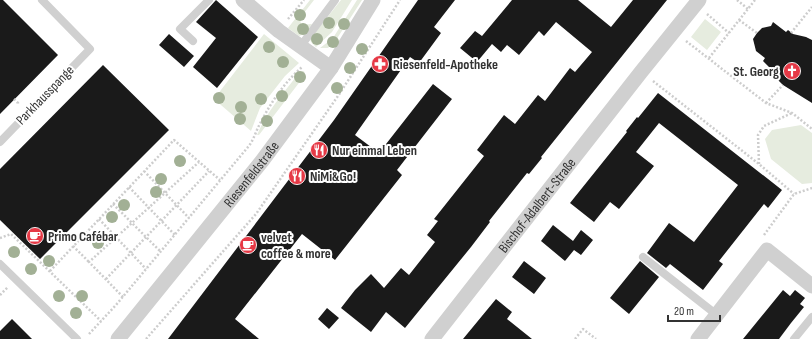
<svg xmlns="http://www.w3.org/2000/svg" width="812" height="339" font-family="'Sofia Sans Condensed',sans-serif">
<rect width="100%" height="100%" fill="#fff"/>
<path fill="#e6ecdf" d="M 310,0 L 314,0 L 300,18 L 301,25 L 312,24 L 304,34 L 299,36 L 288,28 Z
M 341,0 L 352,0 L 332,32 L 316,47 L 311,42 L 310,39 Z
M 357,0 L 362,0 L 336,40 L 328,48 L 320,48 L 333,38 Z
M 705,19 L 721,32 L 707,50 L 691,37 Z
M 264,34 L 299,63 L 285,76 L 260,108 L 251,131 L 214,99 Z
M 304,71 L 305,75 L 259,135 L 257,135 C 267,111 284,92 300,72 Z
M 801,125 L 812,133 L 812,183 L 802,184 L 771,159 L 765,139 L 772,130 Z"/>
<path fill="#1a1a1a" d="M 0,0 L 3,0 L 58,55 L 0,114 Z
M 216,0 L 258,37 L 217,88 L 193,67 L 216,38 L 196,22 Z
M 418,0 L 455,0 L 434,27 L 441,33 L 419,63 L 410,57 L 355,135 L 379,153 L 433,84 L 452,99 L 397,170 L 402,175 L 335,260 L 302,234 L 235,319 L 259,339 L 168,339 L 334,120 Z
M 512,0 L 578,0 L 611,27 L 633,0 L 667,0 L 541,157 L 542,158 L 529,174 L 527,173 L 489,221 L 490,222 L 471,247 L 405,328 L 386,312 L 371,332 L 341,308 L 355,290 L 371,274 L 384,288 L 401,268 L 409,275 L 435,242 L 427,235 L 438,221 L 434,219 L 484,156 L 477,150 L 504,115 L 515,124 L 538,95 L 545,101 L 570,68 L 575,72 L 592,52 L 556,22 L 544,36 L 539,31 L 519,55 L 507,45 L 501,52 L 492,44 L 477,62 L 460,48 L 475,31 L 482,36 Z
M 773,22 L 786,32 L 788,30 L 793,34 L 806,37 L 812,40 L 812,103 L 783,85 L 774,76 L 769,67 L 763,61 L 765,58 L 756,51 L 753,39 L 757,33 L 762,28 L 771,26 Z
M 169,34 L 194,56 L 184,67 L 159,45 Z
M 103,65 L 169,130 L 40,259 L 0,220 L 0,169 Z
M 658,93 L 782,190 L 768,208 L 764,204 L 719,261 L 723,264 L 703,290 L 670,264 L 666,268 L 647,253 L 669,223 L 694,242 L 738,185 L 659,123 L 636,152 L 654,166 L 619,209 L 610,202 L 594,222 L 570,203 L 627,132 L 626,131 L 637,117 L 638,118 Z
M 553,225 L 573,241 L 581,230 L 593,240 L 581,255 L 574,250 L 565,261 L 541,241 Z
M 524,261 L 546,278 L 534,294 L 512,277 Z
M 640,261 L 659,277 L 629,314 L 610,298 Z
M 783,290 L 790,296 L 795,290 L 805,298 L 800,304 L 804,307 L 791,323 L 779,339 L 743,339 Z
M 496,299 L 512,312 L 507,319 L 532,339 L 463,339 Z
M 327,308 L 339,318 L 329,329 L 318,319 Z
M 12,319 L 32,339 L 0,339 L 0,331 Z"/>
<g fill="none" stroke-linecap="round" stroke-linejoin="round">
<path stroke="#cdcdcd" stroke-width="2.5" stroke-dasharray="2 2" stroke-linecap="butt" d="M 737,0 L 748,9
M 707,14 L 729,33
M 288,19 L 304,0
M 739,20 L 757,33
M 791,33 L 812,7
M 686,41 L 766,103 L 792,113 L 812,129
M 709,58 L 755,0
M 653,81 L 759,164 L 794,194
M 14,99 L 18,103 L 17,105
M 766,103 L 783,85
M 759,164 L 758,135 L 764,126 L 792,113
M 144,171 L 189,218
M 129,187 L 175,235
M 113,204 L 161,252
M 99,219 L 146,269
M 764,235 L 794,194 L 812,188
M 0,238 L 11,234 L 101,321
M 73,246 L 89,262
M 50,271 L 174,140 L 220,180
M 106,279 L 209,171
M 0,295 L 8,287
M 123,297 L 89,262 L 199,162
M 89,334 L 116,305 L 248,147 C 254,140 256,130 261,122 C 271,102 285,82 302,67
M 146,339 L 256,214 L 340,93 L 400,0
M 575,339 L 583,329 L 596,339"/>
<path stroke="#d0d0d0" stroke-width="8" d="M 193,41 L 180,29 L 209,0
M 300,47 L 335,0
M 0,142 L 90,49 L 42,0
M 643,257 L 717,315
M 0,264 L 77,339
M 794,339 L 812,317"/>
<g stroke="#d0d0d0" stroke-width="15">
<path d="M 243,0 L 279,31 L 331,68"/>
<path id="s1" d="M 118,339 L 262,161 L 331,68 L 373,0"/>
<path id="s2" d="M 432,339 L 641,72 L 699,0"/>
<path d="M 698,339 L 767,250 L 812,286"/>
</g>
</g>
<g fill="#a2b095">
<circle cx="300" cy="15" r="6"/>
<circle cx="329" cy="23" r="6"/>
<circle cx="344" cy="24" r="6"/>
<circle cx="303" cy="29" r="6"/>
<circle cx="317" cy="39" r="6"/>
<circle cx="333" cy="42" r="6"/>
<circle cx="269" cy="47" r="6"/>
<circle cx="362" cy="49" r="6"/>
<circle cx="283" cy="62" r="6"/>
<circle cx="350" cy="68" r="6"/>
<circle cx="300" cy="77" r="6"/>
<circle cx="337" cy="88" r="6"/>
<circle cx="282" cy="96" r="6"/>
<circle cx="219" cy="98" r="6"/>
<circle cx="261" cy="99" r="6"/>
<circle cx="241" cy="107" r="6"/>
<circle cx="240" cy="119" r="6"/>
<circle cx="267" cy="121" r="6"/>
<circle cx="180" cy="161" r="6"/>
<circle cx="161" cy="179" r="6"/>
<circle cx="156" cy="192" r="6"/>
<circle cx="124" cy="205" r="6"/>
<circle cx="112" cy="217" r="6"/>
<circle cx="98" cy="243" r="6"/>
<circle cx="14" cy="252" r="6"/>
<circle cx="49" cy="261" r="6"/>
<circle cx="31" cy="269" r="6"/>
<circle cx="59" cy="296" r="6"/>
<circle cx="82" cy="296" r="6"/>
<circle cx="76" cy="313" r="6"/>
</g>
<defs>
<g id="pharmacy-disc" transform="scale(0.9)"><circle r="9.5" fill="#e63946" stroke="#fff"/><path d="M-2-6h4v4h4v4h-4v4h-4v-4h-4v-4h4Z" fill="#fff"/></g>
<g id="church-disc" transform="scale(0.9)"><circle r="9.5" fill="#e63946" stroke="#fff"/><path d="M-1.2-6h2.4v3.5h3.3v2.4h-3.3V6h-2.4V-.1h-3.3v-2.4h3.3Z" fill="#fff"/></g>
<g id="restaurant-disc" transform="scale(0.9)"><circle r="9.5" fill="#e63946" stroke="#fff"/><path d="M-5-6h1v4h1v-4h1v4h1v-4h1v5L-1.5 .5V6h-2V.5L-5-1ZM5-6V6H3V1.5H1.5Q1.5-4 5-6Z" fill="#fff"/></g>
<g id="cafe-disc" transform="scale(0.9)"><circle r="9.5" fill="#e63946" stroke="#fff"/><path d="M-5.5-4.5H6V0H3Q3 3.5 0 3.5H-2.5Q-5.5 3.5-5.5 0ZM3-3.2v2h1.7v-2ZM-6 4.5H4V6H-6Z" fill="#fff"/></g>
</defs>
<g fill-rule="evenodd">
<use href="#pharmacy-disc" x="380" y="64"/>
<use href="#church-disc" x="792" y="71"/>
<use href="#restaurant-disc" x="319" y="150"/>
<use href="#restaurant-disc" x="297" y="176"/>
<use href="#cafe-disc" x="35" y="236"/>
<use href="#cafe-disc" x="248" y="245"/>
</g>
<g text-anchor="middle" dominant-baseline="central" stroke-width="4" stroke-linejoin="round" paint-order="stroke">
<g font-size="14" font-weight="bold" fill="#333" stroke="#fff" text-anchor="start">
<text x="393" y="64">Riesenfeld-Apotheke</text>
<text x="779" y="71" text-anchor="end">St. Georg</text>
<text x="332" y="150">Nur einmal Leben</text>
<text x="310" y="176">NiMi&amp;Go!</text>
<text x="48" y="236">Primo Cafébar</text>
<text x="261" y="237">velvet<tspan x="261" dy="16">coffee &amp; more</tspan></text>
</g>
<g font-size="14" fill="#333" stroke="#fff">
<text transform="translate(45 95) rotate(-46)">Parkhausspange</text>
<text stroke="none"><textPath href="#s1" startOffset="212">Riesenfeldstraße</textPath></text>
<text stroke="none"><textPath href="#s2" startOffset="170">Bischof-Adalbert-Straße</textPath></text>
</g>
</g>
<path d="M668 315v6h52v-6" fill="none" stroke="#333333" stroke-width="2"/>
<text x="674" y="315" font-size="12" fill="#333333" stroke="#ffffff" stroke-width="3" paint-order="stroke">20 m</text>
</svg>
